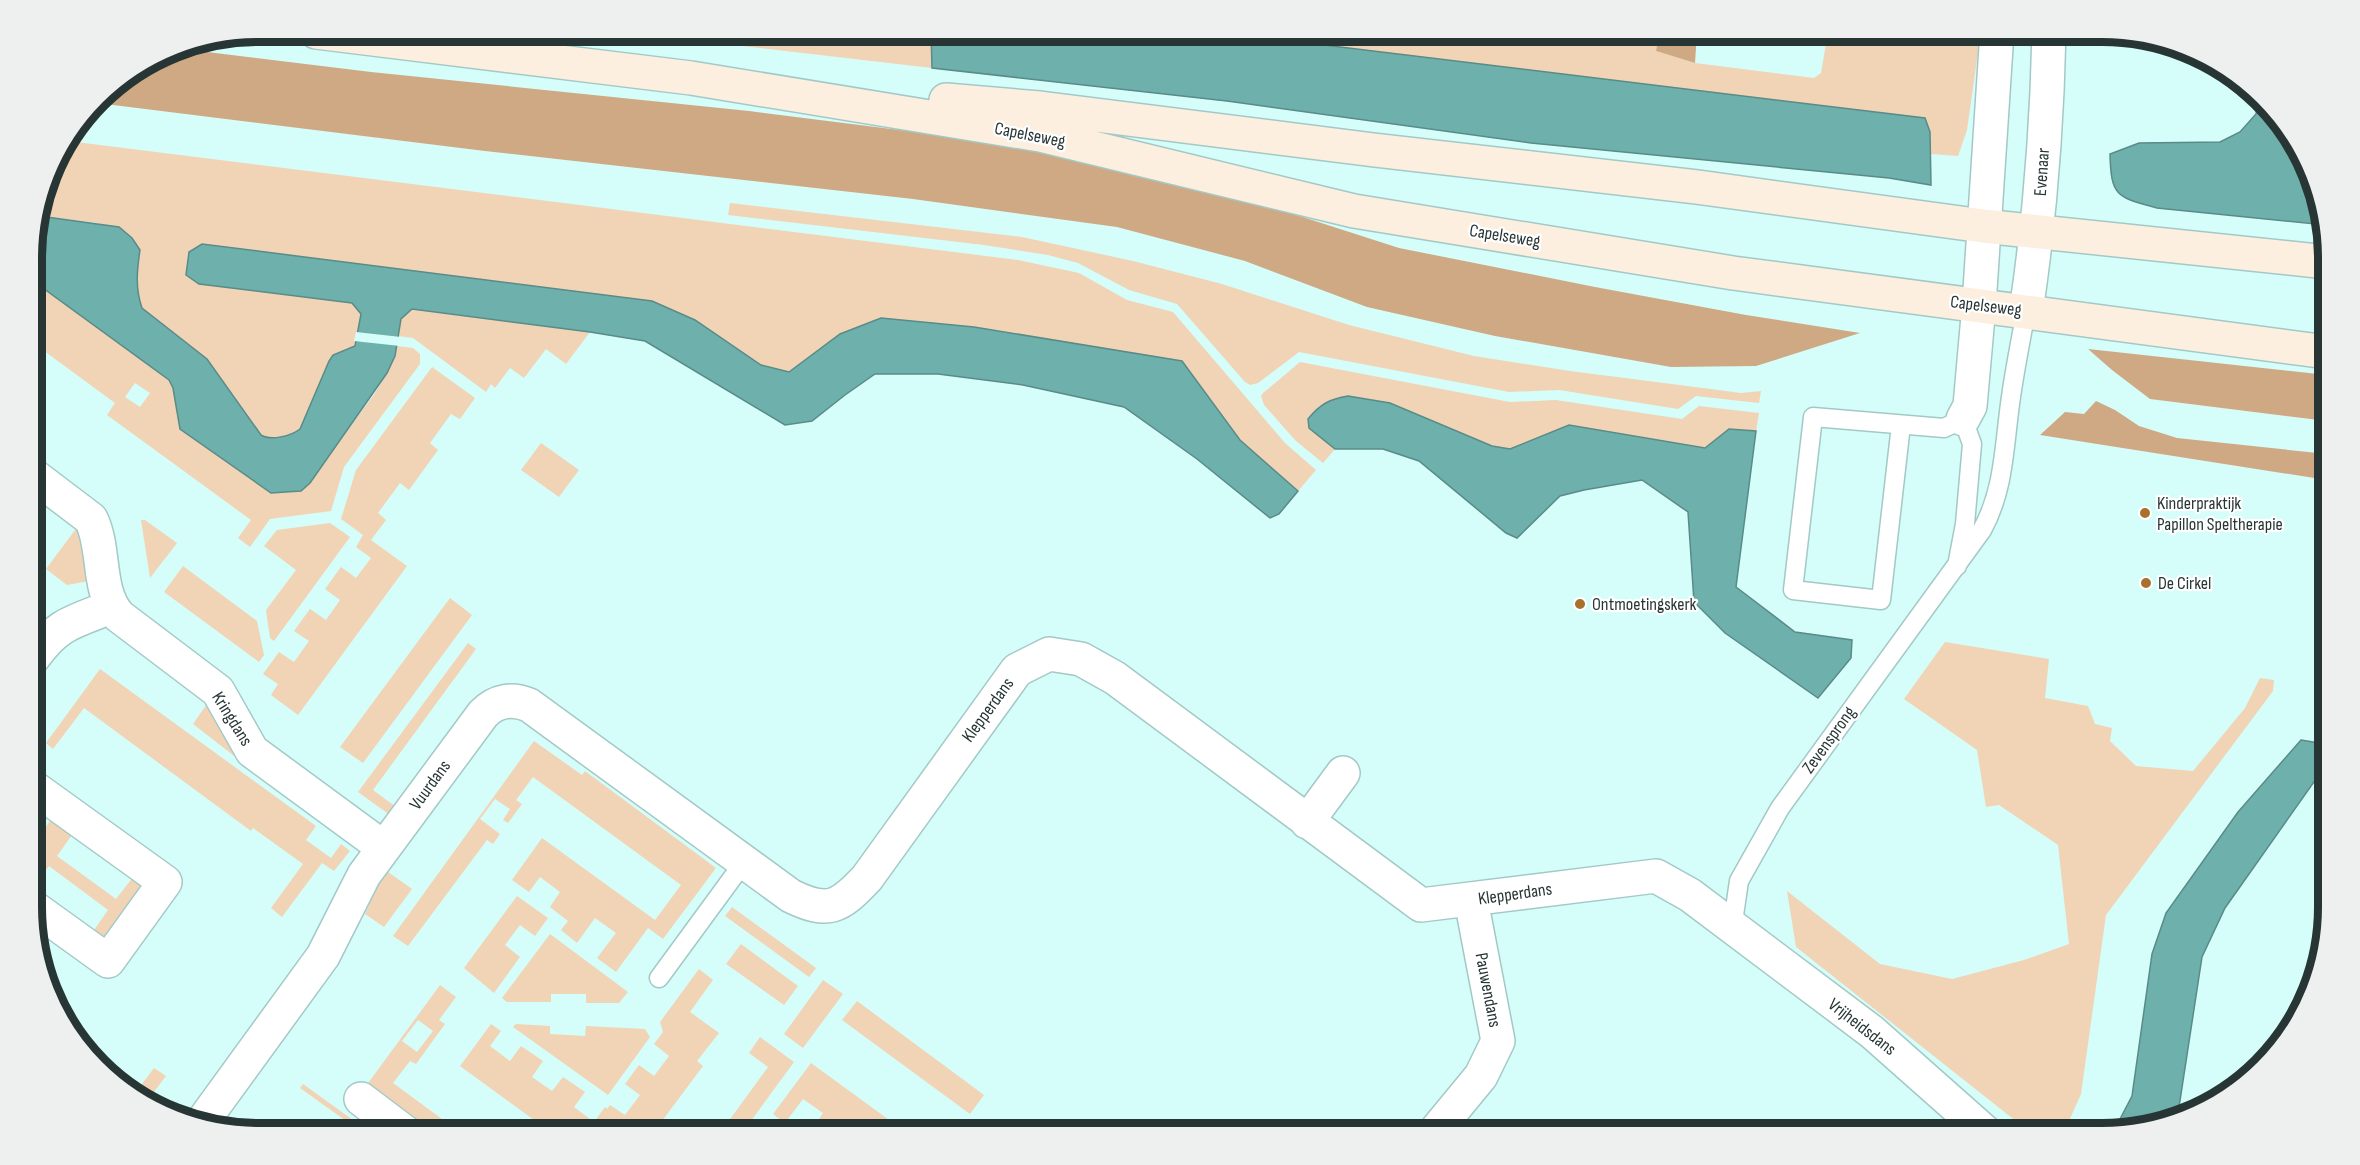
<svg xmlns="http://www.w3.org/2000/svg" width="2360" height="1165" font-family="'Sofia Sans Condensed',sans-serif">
<rect width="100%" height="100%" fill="#d5fdfa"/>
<path fill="#f1d4b5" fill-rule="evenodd" d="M 637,32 L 931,32 L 932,68 L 665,37 Z
M 1217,32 L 1659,32 L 1656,51 L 1695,63 L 1814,78 L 1821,73 L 1828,32 L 1981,32 L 1967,130 L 1958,156 L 1930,154 L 1930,132 L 1925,118 Z
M 68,141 L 1018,260 L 1079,273 L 1127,300 L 1173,312 L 1285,443 L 1316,470 L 1298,491 L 1240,440 L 1182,361 L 974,327 L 840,334 L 789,372 L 761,365 L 695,320 L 652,301 L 202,244 L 189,252 L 186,274 L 199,284 L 352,303 L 361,314 L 355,346 L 333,355 L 329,361 L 300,429 C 291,436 271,441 261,435 L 142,308 C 135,288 137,270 140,250 L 98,223 L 39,216 L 55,158 Z
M 730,203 L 1022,237 L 1133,261 L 1222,284 L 1349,325 L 1474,356 L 1570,371 L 1703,388 L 1741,393 L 1761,391 L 1759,403 L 1696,396 L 1678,409 L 1559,390 L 1509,392 L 1299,352 L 1258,383 L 1250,385 L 1245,382 L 1177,304 L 1129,290 L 1078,263 L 1048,255 L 984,245 L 728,215 Z
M 32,280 L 169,380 L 173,388 L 180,429 L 271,493 L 296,492 L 305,488 L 375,393 L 387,373 L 397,346 L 413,348 L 420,354 L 420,364 L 344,467 L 331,511 L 270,519 L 250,547 L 238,538 L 251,520 L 107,415 L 115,403 L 32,342 ZM 135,383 L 150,393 L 140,407 L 125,397 Z
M 411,309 L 590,332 L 566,364 L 546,349 L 524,378 L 510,368 L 495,388 L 491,384 L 486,392 L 413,338 L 398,336 L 401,319 Z
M 1300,362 L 1510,402 L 1556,400 L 1682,419 L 1699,406 L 1759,413 L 1756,431 L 1729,429 L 1705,448 L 1569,425 L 1510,449 L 1492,446 L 1335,399 L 1319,406 L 1308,419 L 1309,428 L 1335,449 L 1323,463 L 1296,441 L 1264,405 L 1261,396 L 1263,393 Z
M 432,367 L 475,398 L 460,419 L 451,414 L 430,443 L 438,450 L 409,490 L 400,483 L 378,513 L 386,520 L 371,540 L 407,566 L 298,715 L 271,695 L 278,684 L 263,674 L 279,652 L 294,662 L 309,641 L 294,631 L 310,609 L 326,620 L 340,600 L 325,589 L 341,567 L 356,578 L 371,558 L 356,547 L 363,535 L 341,519 L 356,470 Z
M 541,443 L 579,470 L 559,497 L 521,470 Z
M 141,520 L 145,520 L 177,543 L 150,578 Z
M 330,523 L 350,537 L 274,641 L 270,638 L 266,610 L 296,570 L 264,546 L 277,530 Z
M 78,526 L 89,581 L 67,585 L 46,569 Z
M 183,566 L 257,621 L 264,655 L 259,662 L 164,592 Z
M 450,598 L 472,615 L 363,763 L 340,747 Z
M 1945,642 L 2049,659 L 2045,698 L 2088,706 L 2095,724 L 2112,728 L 2110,741 L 2136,766 L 2193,771 L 2245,708 L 2260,678 L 2274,680 L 2273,691 L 2106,915 L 2081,1094 L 2069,1121 L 2040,1133 L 2031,1133 L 1796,947 L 1787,891 L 1880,964 L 1952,979 L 2024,960 L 2069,944 L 2058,845 L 1999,805 L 1986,807 L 1977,750 L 1904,699 Z
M 468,643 L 476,649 L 373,790 L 396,807 L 390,815 L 358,792 Z
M 100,669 L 316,826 L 306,840 L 331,858 L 341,844 L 350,851 L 334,871 L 322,863 L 282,917 L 271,908 L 303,864 L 253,828 L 251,831 L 84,708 L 53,749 L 46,743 Z
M 209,701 L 238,759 L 193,724 Z
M 534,741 L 582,775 L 585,771 L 716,868 L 663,939 L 648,928 L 616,972 L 597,958 L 616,933 L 595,918 L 577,943 L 561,930 L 568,921 L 550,907 L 560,892 L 540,877 L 529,892 L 512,880 L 542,838 L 655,920 L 681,885 L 533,777 L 516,800 L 522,804 L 508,823 L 503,820 L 510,809 L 495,799 L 480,819 L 500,834 L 493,844 L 487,840 L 408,946 L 393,936 Z
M 53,817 L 74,832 L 57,856 L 116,899 L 134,876 L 141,884 L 138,894 L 106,936 L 100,937 L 92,933 L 108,910 L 49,866 L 33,887 L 33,838 L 36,840 Z
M 388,872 L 412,889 L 384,927 L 365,914 L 377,887 Z
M 517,896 L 548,918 L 535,936 L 520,925 L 505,945 L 520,957 L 494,993 L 464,968 Z
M 732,907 L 816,968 L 809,977 L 725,916 Z
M 550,934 L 628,992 L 619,1003 L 586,1003 L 586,994 L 551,994 L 551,1002 L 507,1002 L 502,998 Z
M 741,944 L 798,986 L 784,1005 L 726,964 Z
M 699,969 L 713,980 L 690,1012 L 719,1033 L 697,1061 L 703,1066 L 653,1133 L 552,1133 L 460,1066 L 491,1024 L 501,1031 L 490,1046 L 510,1061 L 521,1046 L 543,1061 L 532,1077 L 552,1091 L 563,1077 L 585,1092 L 574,1107 L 594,1122 L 605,1107 L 607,1109 L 610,1105 L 625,1115 L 640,1095 L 625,1084 L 639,1065 L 654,1076 L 669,1056 L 654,1044 L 663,1032 L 660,1022 Z
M 823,980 L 843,994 L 803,1048 L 784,1034 Z
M 440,985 L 456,997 L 439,1020 L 445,1024 L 416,1064 L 410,1061 L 393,1083 L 461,1133 L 422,1133 L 363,1090 ZM 418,1020 L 433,1031 L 417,1052 L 402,1041 Z
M 857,1001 L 984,1095 L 970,1114 L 842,1020 Z
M 516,1024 L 550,1026 L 550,1034 L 585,1036 L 586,1026 L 645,1029 L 650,1037 L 608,1095 L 513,1027 Z
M 760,1037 L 794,1062 L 742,1133 L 720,1133 L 768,1067 L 749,1053 Z
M 811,1063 L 896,1125 L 906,1133 L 850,1133 L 845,1130 L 842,1133 L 819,1133 L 813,1128 L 823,1113 L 803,1099 L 785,1123 L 773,1114 Z
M 154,1068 L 166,1076 L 147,1101 L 136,1092 Z
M 303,1084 L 371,1133 L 363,1133 L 300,1088 Z"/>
<path fill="#cea983" d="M 1659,32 L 1697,32 L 1695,63 L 1656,51 Z
M 175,48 L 371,72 L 749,111 L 995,142 L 1123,167 L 1240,197 L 1399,248 L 1595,287 L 1746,315 L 1860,333 L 1756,366 L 1671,367 L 1495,336 L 1367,307 L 1245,261 L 1117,227 L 913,199 L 485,151 L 97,103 L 108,88 Z
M 2088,349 L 2327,375 L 2327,421 L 2150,399 L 2112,370 Z
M 2096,401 L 2115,410 L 2139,426 L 2177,438 L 2327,454 L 2327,480 L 2040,435 L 2065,412 L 2084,414 Z"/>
<path fill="#6eb0ac" stroke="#598b88" stroke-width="1.5" d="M 931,32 L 1217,32 L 1925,118 L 1930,132 L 1931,185 L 1889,178 L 1531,143 L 1227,101 L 932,68 Z
M 2259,96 L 2290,132 L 2325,225 L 2157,208 C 2117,197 2111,197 2110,154 L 2139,143 L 2220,142 L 2240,132 L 2256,114 Z
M 39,216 L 119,227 L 132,238 L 140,250 C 137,270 135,288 142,308 L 207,359 L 261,435 C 271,441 291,436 300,429 L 329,361 L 333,355 L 355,346 L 361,314 L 352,303 L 199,284 L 186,275 L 189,252 L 202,244 L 652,301 L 695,320 L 761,365 L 789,372 L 840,334 L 881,318 L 974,327 L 1182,361 L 1240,440 L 1298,491 L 1279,514 L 1270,518 L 1197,459 L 1124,407 L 1023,385 L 938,374 L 875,374 L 845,395 L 812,421 L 785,425 L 645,341 L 590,332 L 412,309 L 401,319 L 395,356 L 387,373 L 310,483 L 301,491 L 271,493 L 180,429 L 173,388 L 169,380 L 32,280 L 32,243 Z
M 1348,396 L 1390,403 L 1492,446 L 1510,449 L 1569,425 L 1705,448 L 1729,429 L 1756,431 L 1736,587 L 1795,632 L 1852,640 L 1851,658 L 1818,698 L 1725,633 L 1694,602 L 1688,512 L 1642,480 L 1584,490 L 1560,496 L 1517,538 L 1506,533 L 1419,461 L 1383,449 L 1335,449 L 1309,428 L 1308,419 C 1320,404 1330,399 1348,396 Z
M 2301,740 L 2319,743 L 2328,757 L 2328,762 L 2225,908 L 2202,957 L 2177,1120 L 2124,1131 L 2118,1123 L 2132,1096 L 2152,954 L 2166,913 L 2238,812 Z"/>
<path fill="#d5fdfa" d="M 356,332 L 401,337 L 400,346 L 354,341 Z"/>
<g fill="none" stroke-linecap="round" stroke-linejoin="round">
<g stroke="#a3c9c6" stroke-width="21">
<path id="service" d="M 1901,425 L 1881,600 L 1793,590 L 1813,417 L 1944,428 L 1963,419 L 1972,444 L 1965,524 L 1957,566
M 1732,929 L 1739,881 L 1780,808 L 1982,530 C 2005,489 2004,443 2011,397 C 2015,368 2021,339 2026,311
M 659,978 L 744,862"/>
</g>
<g stroke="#a3c9c6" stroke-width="36">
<path id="minor" d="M 1963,419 L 1970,406 L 1979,305
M 33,475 L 91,519 C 106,549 96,590 119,616 L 218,691 L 252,751 L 384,848
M 33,658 C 58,623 73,622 111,607
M 33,787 L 165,882 L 108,961 L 33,907
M 1307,822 L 1343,773
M 361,1099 L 406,1133
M 203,1121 L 323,956 L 364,875 L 483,714 C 496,700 512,698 529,705 L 791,896 C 828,914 839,908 867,878 L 1017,670 L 1049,654 L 1081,659 L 1115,678 L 1421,905 L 1656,876 L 1690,895 L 1872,1032 L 1986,1133
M 1434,1133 L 1481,1076 L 1498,1041 L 1471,900"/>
</g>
<g stroke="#a3c9c6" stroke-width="36">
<path id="tertiary" d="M 1979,305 L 1997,32
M 2026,311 C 2040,218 2047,125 2049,32"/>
</g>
<g stroke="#a3c9c6" stroke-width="36">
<path id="secondary" d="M 316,32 L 691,78 L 1040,135 L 1354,211 L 1733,273 L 2327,352
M 946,100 L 1040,108 L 1374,150 L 1697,187 L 1983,226 L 2327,262"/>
</g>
<use href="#service" stroke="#fff" stroke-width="18"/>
<use href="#minor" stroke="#fff" stroke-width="33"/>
<use href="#tertiary" stroke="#fff" stroke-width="33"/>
<use href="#secondary" stroke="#fcefe0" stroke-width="33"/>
</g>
<g fill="#a8712d" stroke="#fff" stroke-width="2">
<circle cx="2145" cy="513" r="6"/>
<circle cx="2146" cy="583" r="6"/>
<circle cx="1580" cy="604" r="6"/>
</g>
<g text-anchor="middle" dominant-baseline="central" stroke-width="4.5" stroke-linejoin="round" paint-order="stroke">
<g font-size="18" fill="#273635" stroke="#fff">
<text transform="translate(1030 135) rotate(11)">Capelseweg</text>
<text transform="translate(2042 172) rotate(-86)">Evenaar</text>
<text transform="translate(1505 236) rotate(9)">Capelseweg</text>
<text transform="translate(1986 306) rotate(7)">Capelseweg</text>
<text transform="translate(988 710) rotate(-54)">Klepperdans</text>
<text transform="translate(232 719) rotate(58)">Kringdans</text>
<text transform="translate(1829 740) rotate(-54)">Zevensprong</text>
<text transform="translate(430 785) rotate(-54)">Vuurdans</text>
<text transform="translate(1515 894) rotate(-8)">Klepperdans</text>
<text transform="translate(1488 990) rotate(79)">Pauwendans</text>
<text transform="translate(1862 1027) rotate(38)">Vrijheidsdans</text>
</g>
<g font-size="18" fill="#273635" stroke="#fff" text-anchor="start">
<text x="2157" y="503">Kinderpraktijk<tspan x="2157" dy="21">Papillon Speltherapie</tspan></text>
<text x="2158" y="583">De Cirkel</text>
<text x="1592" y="604">Ontmoetingskerk</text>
</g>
</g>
<path d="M0 0H2360V1165H0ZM258 42H2102A216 216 0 0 1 2318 258V907A216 216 0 0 1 2102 1123H258A216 216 0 0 1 42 907V258A216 216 0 0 1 258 42Z" fill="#eeefef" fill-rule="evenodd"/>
<path fill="none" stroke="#273635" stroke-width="8" d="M258 42H2102A216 216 0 0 1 2318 258V907A216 216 0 0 1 2102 1123H258A216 216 0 0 1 42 907V258A216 216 0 0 1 258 42Z"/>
</svg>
